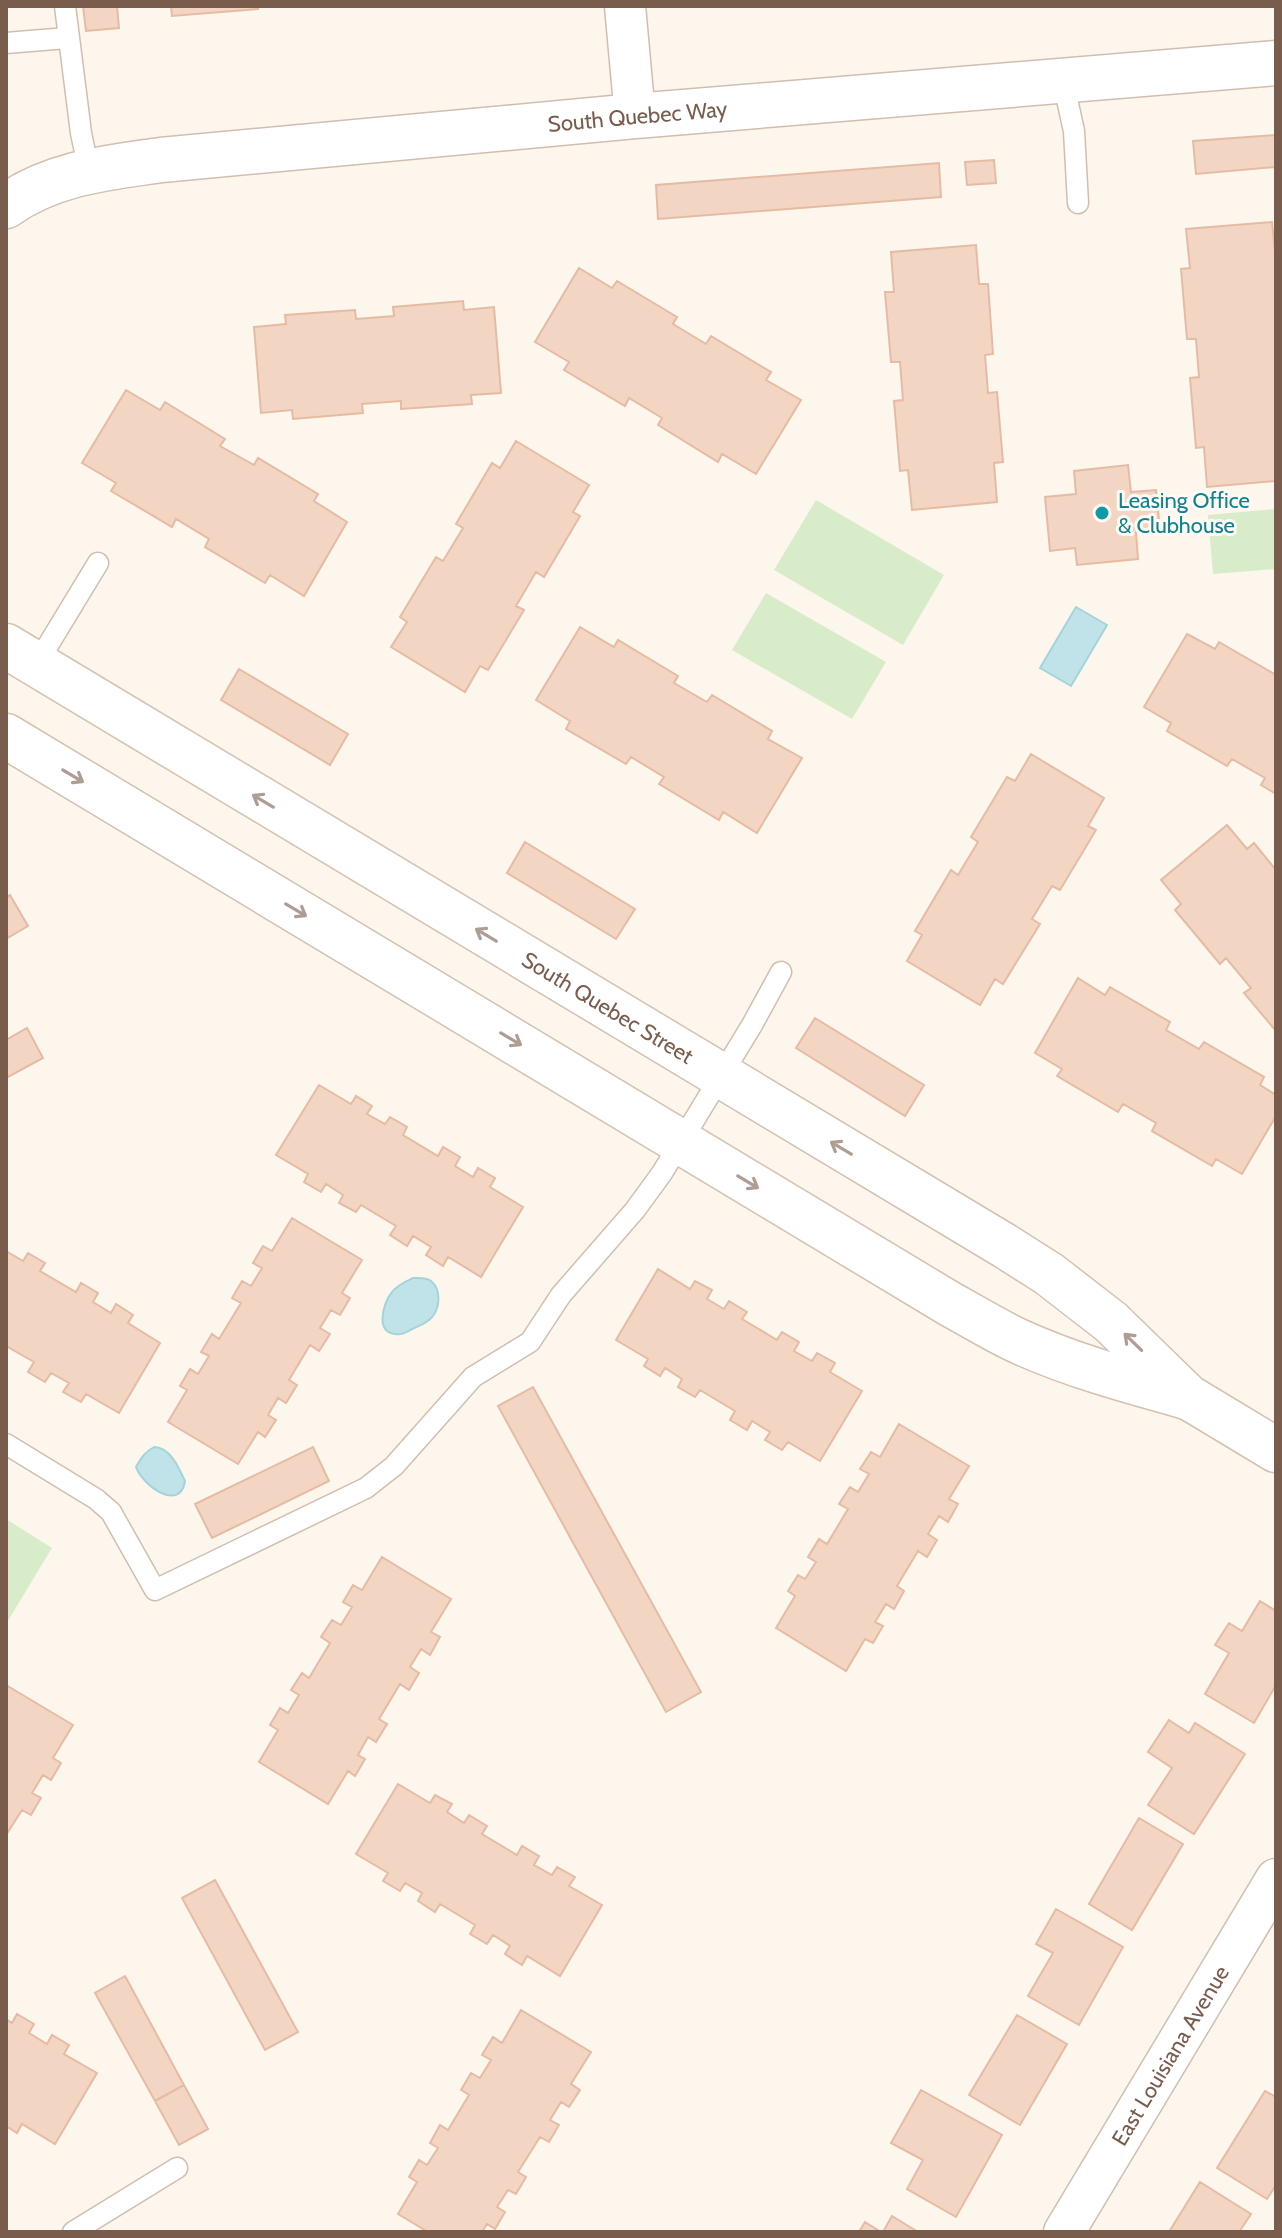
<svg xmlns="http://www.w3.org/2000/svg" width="1282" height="2238" font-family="Cabin,sans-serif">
<rect width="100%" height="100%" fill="#fdf6ec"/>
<path fill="#d8ecc9" d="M 816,500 L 944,575 L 903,645 L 774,570 Z
M 1276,509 L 1276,569 L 1213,574 L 1208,515 Z
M 766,593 L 886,662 L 852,719 L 732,650 Z
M 6,1519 L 52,1548 L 6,1624 Z"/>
<path fill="#bfe3e8" stroke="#a5d3da" stroke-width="2" d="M 1076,607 L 1107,625 L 1071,686 L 1040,668 Z
M 413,1278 C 419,1278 426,1277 431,1281 C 441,1289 440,1307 433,1316 C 428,1323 419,1326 412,1329 C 408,1331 404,1334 400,1334 C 374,1337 382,1304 392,1292 C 397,1285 405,1282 413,1278 Z
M 154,1447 C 170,1447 179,1468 185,1481 C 180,1513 142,1485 136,1467 C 141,1458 145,1452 154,1447 Z"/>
<path fill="#f3d5c3" stroke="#e6bba3" stroke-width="2" d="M 83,6 L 117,6 L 119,28 L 86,31 Z
M 171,6 L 258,6 L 258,9 L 172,16 Z
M 1276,135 L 1276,167 L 1196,174 L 1193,141 Z
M 994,160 L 996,183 L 967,185 L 965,162 Z
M 939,163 L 941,197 L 658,219 L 656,185 Z
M 1272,222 L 1276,261 L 1276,481 L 1207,487 L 1204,447 L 1196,448 L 1190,378 L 1199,377 L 1196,339 L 1187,339 L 1181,269 L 1190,268 L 1186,229 Z
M 976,245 L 979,284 L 988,284 L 993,354 L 985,355 L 988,393 L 997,392 L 1003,462 L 994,463 L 997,502 L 912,510 L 908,470 L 900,471 L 894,401 L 903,400 L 900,362 L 891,362 L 885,292 L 894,292 L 891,252 Z
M 579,268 L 612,288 L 617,281 L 677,317 L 673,324 L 706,344 L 711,336 L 771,372 L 766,380 L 801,400 L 756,474 L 722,454 L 718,462 L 658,425 L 662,418 L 629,398 L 625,406 L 564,370 L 569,362 L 535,342 Z
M 463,301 L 464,310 L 494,307 L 501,393 L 471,395 L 472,404 L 401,409 L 401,401 L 362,404 L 363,413 L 293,419 L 292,410 L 261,413 L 254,327 L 286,324 L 285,315 L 355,310 L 356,319 L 394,316 L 393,307 Z
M 126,390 L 160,410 L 165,402 L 225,439 L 220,446 L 254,465 L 258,458 L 318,494 L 314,501 L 347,522 L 304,596 L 270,575 L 265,583 L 205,547 L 209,539 L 176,519 L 172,527 L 111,491 L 116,483 L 82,463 Z
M 516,441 L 589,485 L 573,512 L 580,516 L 544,577 L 536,572 L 516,606 L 524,610 L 488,670 L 480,666 L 465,692 L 391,647 L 407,622 L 400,617 L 436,557 L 443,561 L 463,528 L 456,524 L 492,463 L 500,468 Z
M 1128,465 L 1131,492 L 1156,490 L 1160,529 L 1136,532 L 1138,559 L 1077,565 L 1075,548 L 1050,551 L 1045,497 L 1076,494 L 1074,471 Z
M 580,627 L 614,647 L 618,640 L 678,676 L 674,683 L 707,702 L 712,695 L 772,731 L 768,739 L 802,758 L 757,833 L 723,812 L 719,820 L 659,784 L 664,777 L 631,757 L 626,764 L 566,729 L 570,721 L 536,700 Z
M 1187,634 L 1215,649 L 1219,642 L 1276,675 L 1276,794 L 1261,785 L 1265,778 L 1232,759 L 1227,766 L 1167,731 L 1171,723 L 1144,707 Z
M 239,669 L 348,734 L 330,765 L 221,700 Z
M 1031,754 L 1104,798 L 1088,826 L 1096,830 L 1060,890 L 1052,886 L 1032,919 L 1040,924 L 1003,984 L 995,979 L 980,1005 L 907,961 L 922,935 L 915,931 L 951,870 L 958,875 L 978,842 L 971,837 L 1007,777 L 1015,781 Z
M 1227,825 L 1247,849 L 1254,843 L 1276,870 L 1276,1031 L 1244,993 L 1251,988 L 1226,958 L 1220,964 L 1175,910 L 1181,904 L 1161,880 Z
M 525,842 L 635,909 L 616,939 L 507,873 Z
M 10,895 L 28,926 L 6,939 L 6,898 Z
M 1078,978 L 1105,995 L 1110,987 L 1170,1022 L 1166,1030 L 1199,1049 L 1204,1042 L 1264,1077 L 1260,1085 L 1276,1095 L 1276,1116 L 1242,1174 L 1216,1159 L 1212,1166 L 1152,1131 L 1156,1123 L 1123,1104 L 1118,1112 L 1057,1076 L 1062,1069 L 1035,1053 Z
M 815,1018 L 924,1085 L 905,1116 L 796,1048 Z
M 27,1028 L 43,1058 L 6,1078 L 6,1040 Z
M 319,1085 L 351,1104 L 356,1096 L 372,1106 L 367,1114 L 385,1124 L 390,1117 L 407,1127 L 403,1135 L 438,1156 L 443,1147 L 460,1157 L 455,1166 L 473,1177 L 478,1168 L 495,1178 L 490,1187 L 523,1207 L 481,1277 L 448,1257 L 443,1266 L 426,1255 L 431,1247 L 413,1236 L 407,1246 L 390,1235 L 396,1226 L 361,1205 L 356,1212 L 339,1203 L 343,1195 L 326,1184 L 321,1192 L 304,1182 L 308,1174 L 276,1155 Z
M 292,1218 L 362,1260 L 342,1293 L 350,1298 L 340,1315 L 331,1310 L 320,1328 L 330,1334 L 319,1351 L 310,1345 L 289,1380 L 297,1385 L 286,1403 L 278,1398 L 268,1415 L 276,1420 L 265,1437 L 258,1432 L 238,1464 L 168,1422 L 187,1390 L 180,1386 L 190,1369 L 198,1374 L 209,1356 L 201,1352 L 212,1334 L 219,1339 L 241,1303 L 232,1298 L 242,1281 L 251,1286 L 262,1268 L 253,1263 L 263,1246 L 272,1251 Z
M 6,1251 L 23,1261 L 28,1253 L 45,1263 L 40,1271 L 76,1292 L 81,1283 L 98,1293 L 93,1302 L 111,1313 L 116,1304 L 133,1315 L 128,1323 L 160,1343 L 119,1413 L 86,1394 L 81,1402 L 63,1392 L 69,1383 L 51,1373 L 45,1382 L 28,1372 L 34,1362 L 6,1346 Z
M 658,1269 L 690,1289 L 695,1281 L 712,1290 L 707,1299 L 724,1309 L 729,1301 L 747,1312 L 742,1319 L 777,1340 L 782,1332 L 799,1342 L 794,1351 L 812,1361 L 817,1353 L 835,1363 L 830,1372 L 862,1391 L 820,1461 L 788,1442 L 782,1450 L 765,1440 L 770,1432 L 752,1421 L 747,1430 L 730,1420 L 735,1411 L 700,1390 L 695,1397 L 678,1387 L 682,1379 L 665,1368 L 660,1376 L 644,1366 L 648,1359 L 616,1340 Z
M 533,1387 L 701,1692 L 666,1712 L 498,1406 Z
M 899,1424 L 969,1466 L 949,1499 L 958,1504 L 948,1522 L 939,1516 L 928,1534 L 937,1540 L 927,1557 L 918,1551 L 897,1586 L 904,1591 L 894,1609 L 886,1604 L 875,1622 L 883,1626 L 873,1643 L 865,1639 L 846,1671 L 776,1628 L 795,1596 L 788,1591 L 798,1575 L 805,1579 L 816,1562 L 808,1557 L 819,1539 L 827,1544 L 848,1509 L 839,1504 L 850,1487 L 858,1492 L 869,1474 L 860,1469 L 871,1452 L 880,1457 Z
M 313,1447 L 329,1481 L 212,1538 L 195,1504 Z
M 382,1557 L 451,1599 L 431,1632 L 440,1637 L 430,1655 L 421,1649 L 410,1667 L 419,1673 L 409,1690 L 400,1684 L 379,1719 L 387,1724 L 376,1742 L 368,1737 L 358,1755 L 365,1759 L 355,1776 L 348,1771 L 328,1804 L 259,1762 L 278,1730 L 270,1725 L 280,1708 L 288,1713 L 299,1695 L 291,1690 L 302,1673 L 309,1678 L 330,1643 L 321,1637 L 332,1620 L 341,1625 L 352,1607 L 343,1602 L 353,1585 L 362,1590 Z
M 1260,1601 L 1276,1611 L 1276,1685 L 1254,1723 L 1205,1694 L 1229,1653 L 1215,1645 L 1229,1623 L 1242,1631 Z
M 6,1685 L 73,1725 L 53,1758 L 61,1763 L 51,1780 L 43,1775 L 32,1793 L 41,1798 L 31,1815 L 22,1810 L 6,1835 Z
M 1169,1720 L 1189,1733 L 1195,1723 L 1245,1754 L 1194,1834 L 1148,1805 L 1172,1768 L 1148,1752 Z
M 398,1784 L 430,1803 L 435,1795 L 452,1804 L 447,1812 L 464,1823 L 469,1815 L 487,1826 L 482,1834 L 517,1855 L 522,1846 L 539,1856 L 534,1865 L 552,1875 L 557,1867 L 575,1877 L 569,1886 L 602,1905 L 560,1976 L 527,1956 L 522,1965 L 505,1954 L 510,1946 L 493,1935 L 487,1944 L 470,1934 L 475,1925 L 440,1904 L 435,1912 L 418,1901 L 422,1893 L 405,1883 L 400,1891 L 383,1881 L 388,1873 L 356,1854 Z
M 1139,1818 L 1183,1844 L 1132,1930 L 1089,1904 Z
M 215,1880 L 298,2032 L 265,2050 L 182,1898 Z
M 1056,1909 L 1123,1947 L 1079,2025 L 1028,1996 L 1053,1953 L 1036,1944 Z
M 125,1976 L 184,2085 L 155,2101 L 95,1993 Z
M 521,2010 L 591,2052 L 571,2084 L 580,2090 L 569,2107 L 561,2102 L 550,2120 L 559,2125 L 549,2142 L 540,2137 L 518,2172 L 526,2177 L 516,2194 L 508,2190 L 497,2207 L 505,2212 L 495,2229 L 487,2224 L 482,2232 L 428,2232 L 398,2214 L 417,2182 L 409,2177 L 419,2160 L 427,2165 L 438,2148 L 430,2143 L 440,2125 L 448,2130 L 469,2095 L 461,2090 L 471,2073 L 480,2078 L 491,2060 L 482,2055 L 493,2037 L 502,2043 Z
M 17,2014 L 34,2024 L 29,2033 L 47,2044 L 52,2035 L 69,2045 L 64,2054 L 97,2073 L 55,2144 L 22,2124 L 17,2133 L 6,2126 L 6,2019 L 12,2023 Z
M 1017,2015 L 1067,2044 L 1020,2125 L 969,2095 Z
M 184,2085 L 208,2129 L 179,2145 L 155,2101 Z
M 921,2090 L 1002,2135 L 956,2217 L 907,2189 L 923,2160 L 891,2143 Z
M 1265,2091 L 1276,2097 L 1276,2185 L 1267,2199 L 1217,2168 Z
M 1200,2182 L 1251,2214 L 1239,2232 L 1169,2232 Z
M 892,2216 L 918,2232 L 883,2232 Z
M 865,2222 L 881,2232 L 859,2232 Z"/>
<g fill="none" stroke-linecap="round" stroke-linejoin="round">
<g stroke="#d1beb0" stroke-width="23">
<path id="service" d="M 65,6 L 81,133 L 89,171
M 6,43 L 67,38
M 1063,81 L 1074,131 L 1078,203
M 36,665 L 98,563
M 6,1444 L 96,1499 L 111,1512 L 155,1590 L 366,1488 L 394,1466 L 473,1377 L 530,1342 L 561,1295 L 635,1210 L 662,1173 L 752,1025 L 781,972
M 73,2232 L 177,2168"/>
</g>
<g stroke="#d1beb0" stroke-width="43">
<g id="minor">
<path d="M 625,6 L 635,116"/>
<path id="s1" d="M 1064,2232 L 1276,1879"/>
</g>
</g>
<g stroke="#d1beb0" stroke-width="47">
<g id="tertiary">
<path id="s2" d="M 6,206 C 52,173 106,168 161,160 L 635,116 L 1276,63"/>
</g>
</g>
<g stroke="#d6c0b0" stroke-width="47">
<g id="secondary">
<path id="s3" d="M 6,646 L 1005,1246 L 1049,1274 L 1111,1322 L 1188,1397 L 1276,1450"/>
<path d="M 6,736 L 950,1304 C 972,1316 993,1329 1016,1340 C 1070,1365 1129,1381 1187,1397"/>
</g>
</g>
<use href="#service" stroke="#fff" stroke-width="20"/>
<use href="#minor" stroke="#fff" stroke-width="40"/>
<use href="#tertiary" stroke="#fff" stroke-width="44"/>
<use href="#secondary" stroke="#fff" stroke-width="44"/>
</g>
<defs><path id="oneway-shaft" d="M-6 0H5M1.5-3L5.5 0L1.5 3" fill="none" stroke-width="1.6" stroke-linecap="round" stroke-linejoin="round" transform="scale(2)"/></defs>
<g stroke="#af9d94">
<use href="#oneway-shaft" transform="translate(73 776) rotate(31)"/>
<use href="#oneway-shaft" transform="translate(263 801) rotate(-149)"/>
<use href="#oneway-shaft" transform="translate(296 910) rotate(31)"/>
<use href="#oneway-shaft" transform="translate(486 935) rotate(-149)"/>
<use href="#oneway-shaft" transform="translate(511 1039) rotate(31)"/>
<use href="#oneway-shaft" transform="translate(841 1148) rotate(-149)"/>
<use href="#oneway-shaft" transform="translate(748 1182) rotate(31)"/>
<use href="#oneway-shaft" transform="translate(1133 1342) rotate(-136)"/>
</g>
<circle fill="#0f9aa8" stroke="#fffaf3" stroke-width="3" cx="1102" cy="513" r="8"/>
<g text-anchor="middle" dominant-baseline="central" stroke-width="6" stroke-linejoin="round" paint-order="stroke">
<g font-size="22" fill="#7a5c4d" stroke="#fffaf3">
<text stroke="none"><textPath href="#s2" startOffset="642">South Quebec Way</textPath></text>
<text stroke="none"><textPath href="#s3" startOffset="702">South Quebec Street</textPath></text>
<text stroke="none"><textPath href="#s1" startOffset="206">East Louisiana Avenue</textPath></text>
</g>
<g font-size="22" fill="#0d838f" stroke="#fffaf3" text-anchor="start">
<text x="1118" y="500">Leasing Office<tspan x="1118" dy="25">&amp; Clubhouse</tspan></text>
</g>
</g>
<rect width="1282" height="2238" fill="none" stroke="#7a5c4d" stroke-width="16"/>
</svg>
